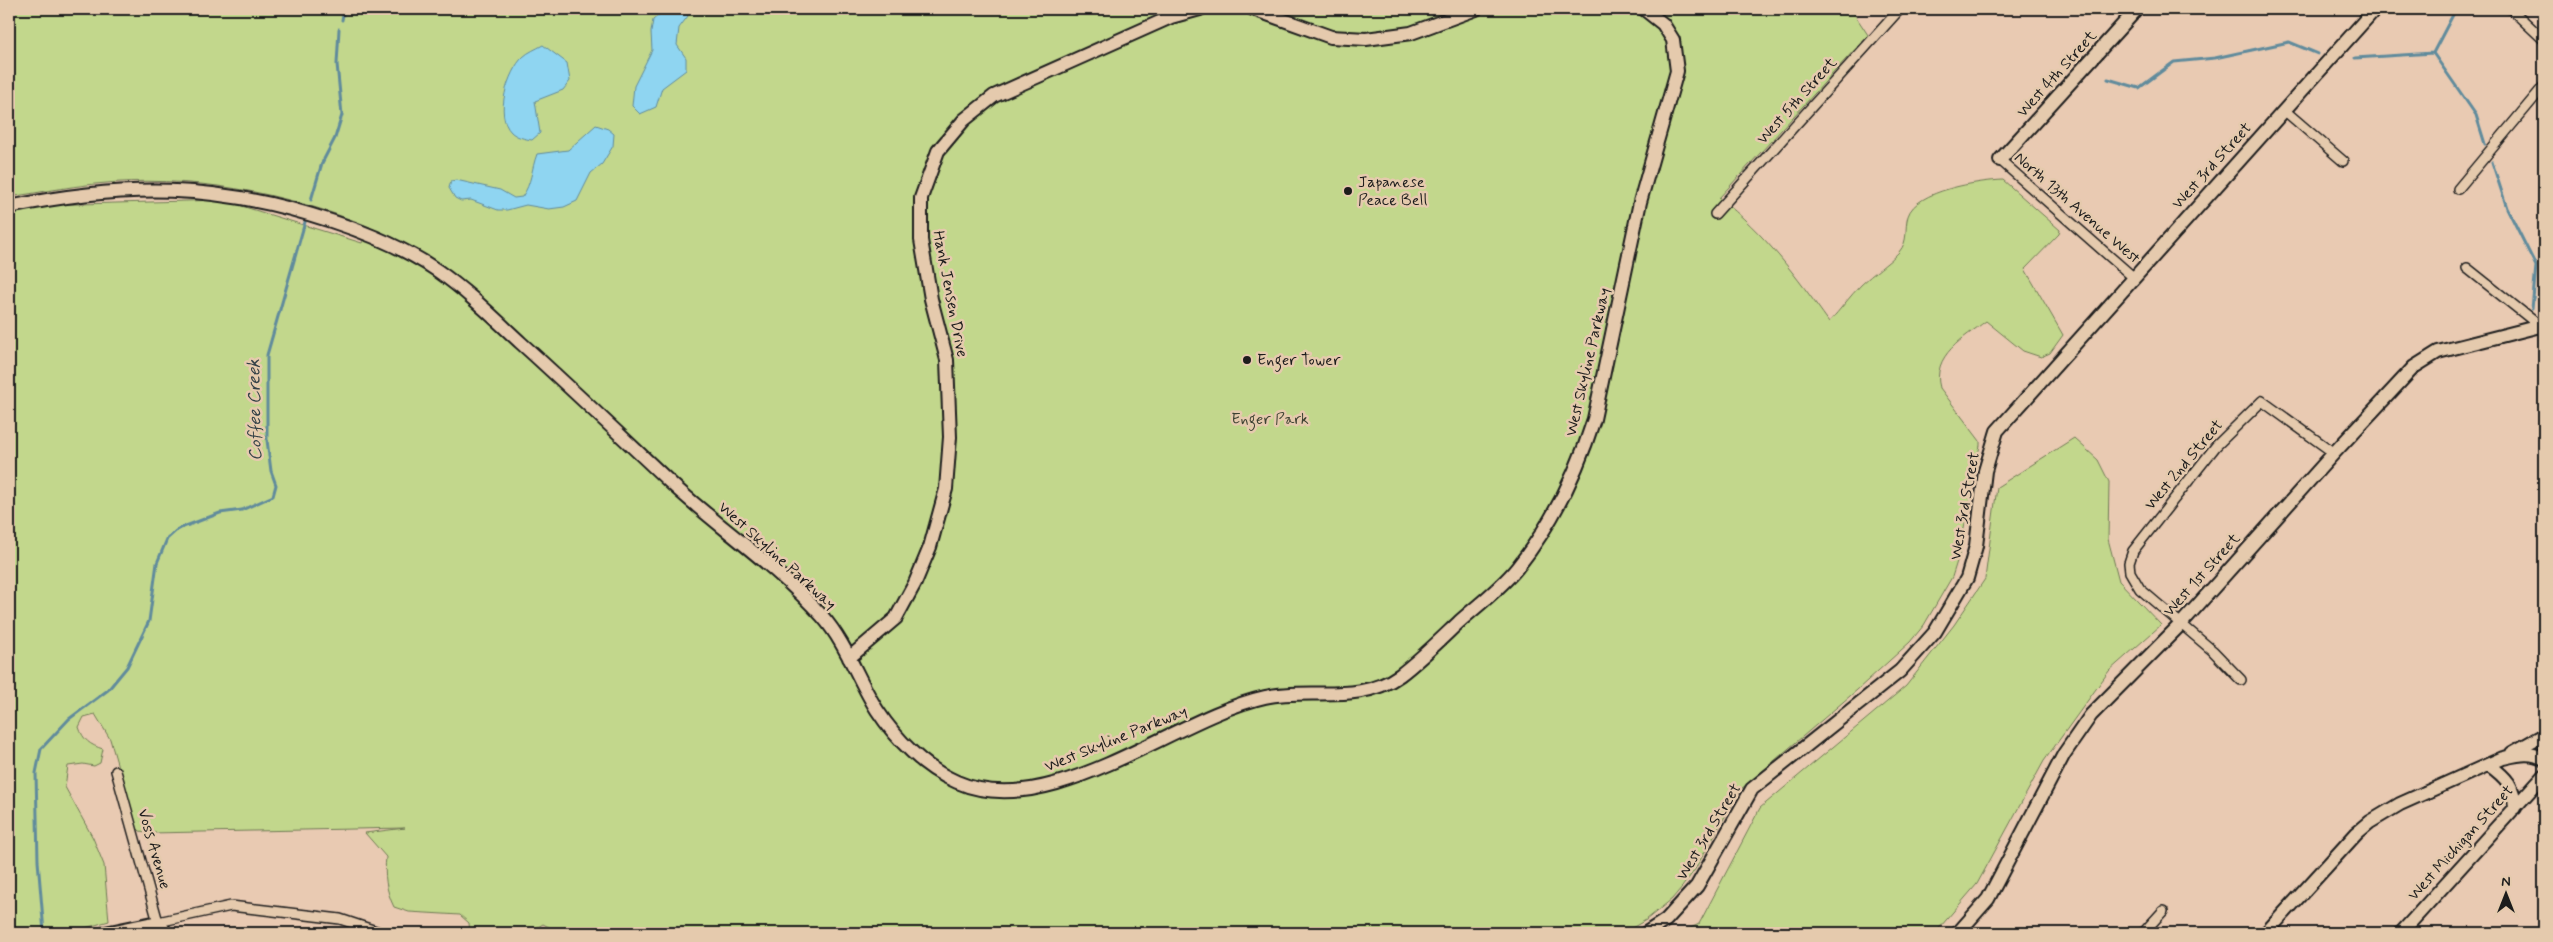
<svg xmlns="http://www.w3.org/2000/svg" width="2553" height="942" font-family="Mynerve,sans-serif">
<rect width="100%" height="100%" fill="#e9cab2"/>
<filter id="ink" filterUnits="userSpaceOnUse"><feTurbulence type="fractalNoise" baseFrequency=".02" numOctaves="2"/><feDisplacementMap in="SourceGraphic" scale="10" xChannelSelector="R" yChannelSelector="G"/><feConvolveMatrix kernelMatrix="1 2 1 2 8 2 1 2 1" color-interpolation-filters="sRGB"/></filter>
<g filter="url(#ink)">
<path fill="#c2d78c" stroke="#6f7a54" d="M 9,9 L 1851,9 L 1868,35 L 1719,198 C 1764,232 1797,277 1829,322 C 1840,310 1850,296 1861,285 C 1873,273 1888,264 1899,252 C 1909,240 1904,230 1908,216 C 1916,190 1979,181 2003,180 L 2060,230 L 2059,234 L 2025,269 L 2063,335 L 2050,353 L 2041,357 L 2023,351 L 1986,321 C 1964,338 1931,355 1940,388 L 1980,441 L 1980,445 L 1959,555 L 1952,577 L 1924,625 L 1910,642 L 1857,690 L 1740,790 L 1694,871 L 1682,887 L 1672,899 L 1646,920 L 1623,933 L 561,933 L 543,924 L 528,933 L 470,933 L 469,923 L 460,915 L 409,912 L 394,907 C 386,891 384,875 386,857 L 365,833 L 405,828 L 151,833 L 140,831 L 135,826 L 110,739 L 95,714 L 84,717 L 79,727 C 83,740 90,745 103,749 L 100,763 L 94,766 L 83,764 L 68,766 L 65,787 L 93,838 L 104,865 L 109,921 L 68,933 L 9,933 L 9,213 L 45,205 L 222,200 L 362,243 L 370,227 C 284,192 189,174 95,184 C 66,187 37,193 9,197 Z
M 2074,438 L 2098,460 L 2109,482 L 2108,539 L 2119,581 L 2161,625 L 2109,671 L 2044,761 L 1977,884 L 1935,933 L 1680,933 L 1699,924 L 1760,808 L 1906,686 L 1954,625 L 1985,579 L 1997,487 Z"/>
<path fill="#8fd5f1" stroke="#618b9c" d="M 666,9 L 684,9 L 688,16 L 679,28 L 677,45 L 686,58 L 686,70 L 662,88 L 656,107 L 640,114 L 632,106 L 634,86 L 652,50 L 651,32 L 653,20 Z
M 1323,9 L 1435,9 L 1335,12 Z
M 543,45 L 567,63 L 570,81 L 563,90 L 535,101 L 540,133 L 532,140 C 525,139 516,137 511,132 C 494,115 508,71 523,57 C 528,52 536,49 543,45 Z
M 596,125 L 608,129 L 614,134 L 613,146 L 602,164 L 591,173 L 577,201 L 564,207 L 549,209 L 526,205 L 507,210 L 498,210 L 471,200 L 461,201 L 455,198 L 449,188 L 451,181 L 456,180 L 500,190 L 514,198 L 522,197 C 532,183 531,170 537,154 L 568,150 Z"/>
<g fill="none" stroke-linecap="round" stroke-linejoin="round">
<path stroke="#618b9c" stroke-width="3" d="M 342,20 L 344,9
M 2433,53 L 2456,9
M 2355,58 L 2433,53 L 2476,115 L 2485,144
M 2108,79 L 2139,88 L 2174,62 L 2215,58 L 2289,42 L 2318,54
M 2492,162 L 2507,208 L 2536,266 L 2532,309
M 311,200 L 322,163 L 335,138 L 342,115 L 337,64 L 339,29
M 44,932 L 38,861 L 36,773 L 41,749 L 69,719 L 108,690 L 127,667 L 149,621 L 157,563 L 167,539 L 178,529 L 220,513 L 242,510 L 273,496 L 276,485 L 271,471 L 267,440 L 267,355 L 305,222"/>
<g stroke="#1c1c1c" stroke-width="12">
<path id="street" d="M 2511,9 L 2544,40
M 2284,110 L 2343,161
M 2000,160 L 2133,277
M 2458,189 L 2544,86
M 1715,214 L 1900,9
M 2467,268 L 2541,327
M 2241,680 L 2213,651 L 2140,589 L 2130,572 L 2129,563 L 2133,551 L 2216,446 L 2262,401 L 2334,453
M 116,771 L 158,922 L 231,906 L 340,919 L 382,933
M 2143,933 L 2163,911"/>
</g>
<g stroke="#1c1c1c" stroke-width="16">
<path id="secondary" d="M 1253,9 L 1331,37 L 1366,39 L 1411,33 L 1476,9
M 2000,160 L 2137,9
M 9,207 C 126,183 217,183 331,221 C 368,233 406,249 438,271 C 468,292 494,318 521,343 C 572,389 622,437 673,485 C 721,529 778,567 822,616 C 846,643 858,680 877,710 C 896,739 924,768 957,782 C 1051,823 1174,717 1265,697 C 1311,687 1359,705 1400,675 C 1421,659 1440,640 1459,622 C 1478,605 1501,588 1517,568 C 1552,524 1577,473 1594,419 L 1640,202 L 1677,71 L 1673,40 L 1663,24 L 1644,9
M 849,658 L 896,618 L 915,583 L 930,547 L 946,489 L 950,437 L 947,360 L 931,299 L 921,240 L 921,198 L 938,151 L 964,120 L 994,96 L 1171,17 L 1200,9
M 2512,753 L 2544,735
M 2489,765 C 2507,778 2514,786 2515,808
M 105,933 L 158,922 L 166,933
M 1646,933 L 1666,920 L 1697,886 L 1752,789 L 1900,671 L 1935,632 L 1967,578 L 1976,546 L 1985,471 L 1997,431 L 2375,9
M 1958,933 L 1988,899 L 2064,754 L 2091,715 L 2180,625 L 2334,453 L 2414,367 L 2438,352 L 2544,325
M 2266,933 L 2357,833 L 2370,822 L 2400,804 L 2503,758 C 2517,755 2531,751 2544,759
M 2401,933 L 2544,775"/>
</g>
<use href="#street" stroke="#e5caad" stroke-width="9"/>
<use href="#secondary" stroke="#e5caad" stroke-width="12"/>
</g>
</g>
<g fill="#1c1c1c" stroke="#e5caad" stroke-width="2">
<circle cx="1348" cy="191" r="5"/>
<circle cx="1247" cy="360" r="5"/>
</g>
<g text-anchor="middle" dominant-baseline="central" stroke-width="5" stroke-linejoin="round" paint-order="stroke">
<g font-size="16" fill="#1c1c1c" stroke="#e5caad">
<text transform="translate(2057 74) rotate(-48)">West 4th Street</text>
<text transform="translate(1797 101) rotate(-48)">West 5th Street</text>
<text transform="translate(2212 166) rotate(-48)">West 3rd Street</text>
<text transform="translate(2077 208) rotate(41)">North 13th Avenue West</text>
<text transform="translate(950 294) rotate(79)">Hank Jensen Drive</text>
<text transform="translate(1588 362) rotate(-77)">West Skyline Parkway</text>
<text transform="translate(2184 465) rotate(-50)">West 2nd Street</text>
<text transform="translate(1965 506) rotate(-80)">West 3rd Street</text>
<text transform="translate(777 556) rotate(42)">West Skyline Parkway</text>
<text transform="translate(2202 575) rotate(-48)">West 1st Street</text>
<text transform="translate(1116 739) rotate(-22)">West Skyline Parkway</text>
<text transform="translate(1709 832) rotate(-59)">West 3rd Street</text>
<text transform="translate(2461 843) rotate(-48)">West Michigan Street</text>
<text transform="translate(154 849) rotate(74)">Voss Avenue</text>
</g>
<g font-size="16" fill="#1c1c1c" stroke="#e5caad" text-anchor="start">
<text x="1358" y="182">Japanese<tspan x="1358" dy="18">Peace Bell</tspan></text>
<text x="1257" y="360">Enger Tower</text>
</g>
<g font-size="16" fill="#3d4132" stroke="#e5caad">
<text x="1270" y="419">Enger Park</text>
</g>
<g font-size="18" font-style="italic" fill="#334147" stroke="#e5caad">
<text transform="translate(255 410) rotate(-91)">Coffee Creek</text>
</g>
</g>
<rect width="2553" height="942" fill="none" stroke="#e5caad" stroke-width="30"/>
<rect x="15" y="15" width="2523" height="912" fill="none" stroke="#1c1c1c" stroke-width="2" filter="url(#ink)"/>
<g transform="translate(2506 894)" stroke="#e5caad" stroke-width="4" paint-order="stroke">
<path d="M0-4L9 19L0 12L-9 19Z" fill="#1c1c1c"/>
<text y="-8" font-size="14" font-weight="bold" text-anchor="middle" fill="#1c1c1c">N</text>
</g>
</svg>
